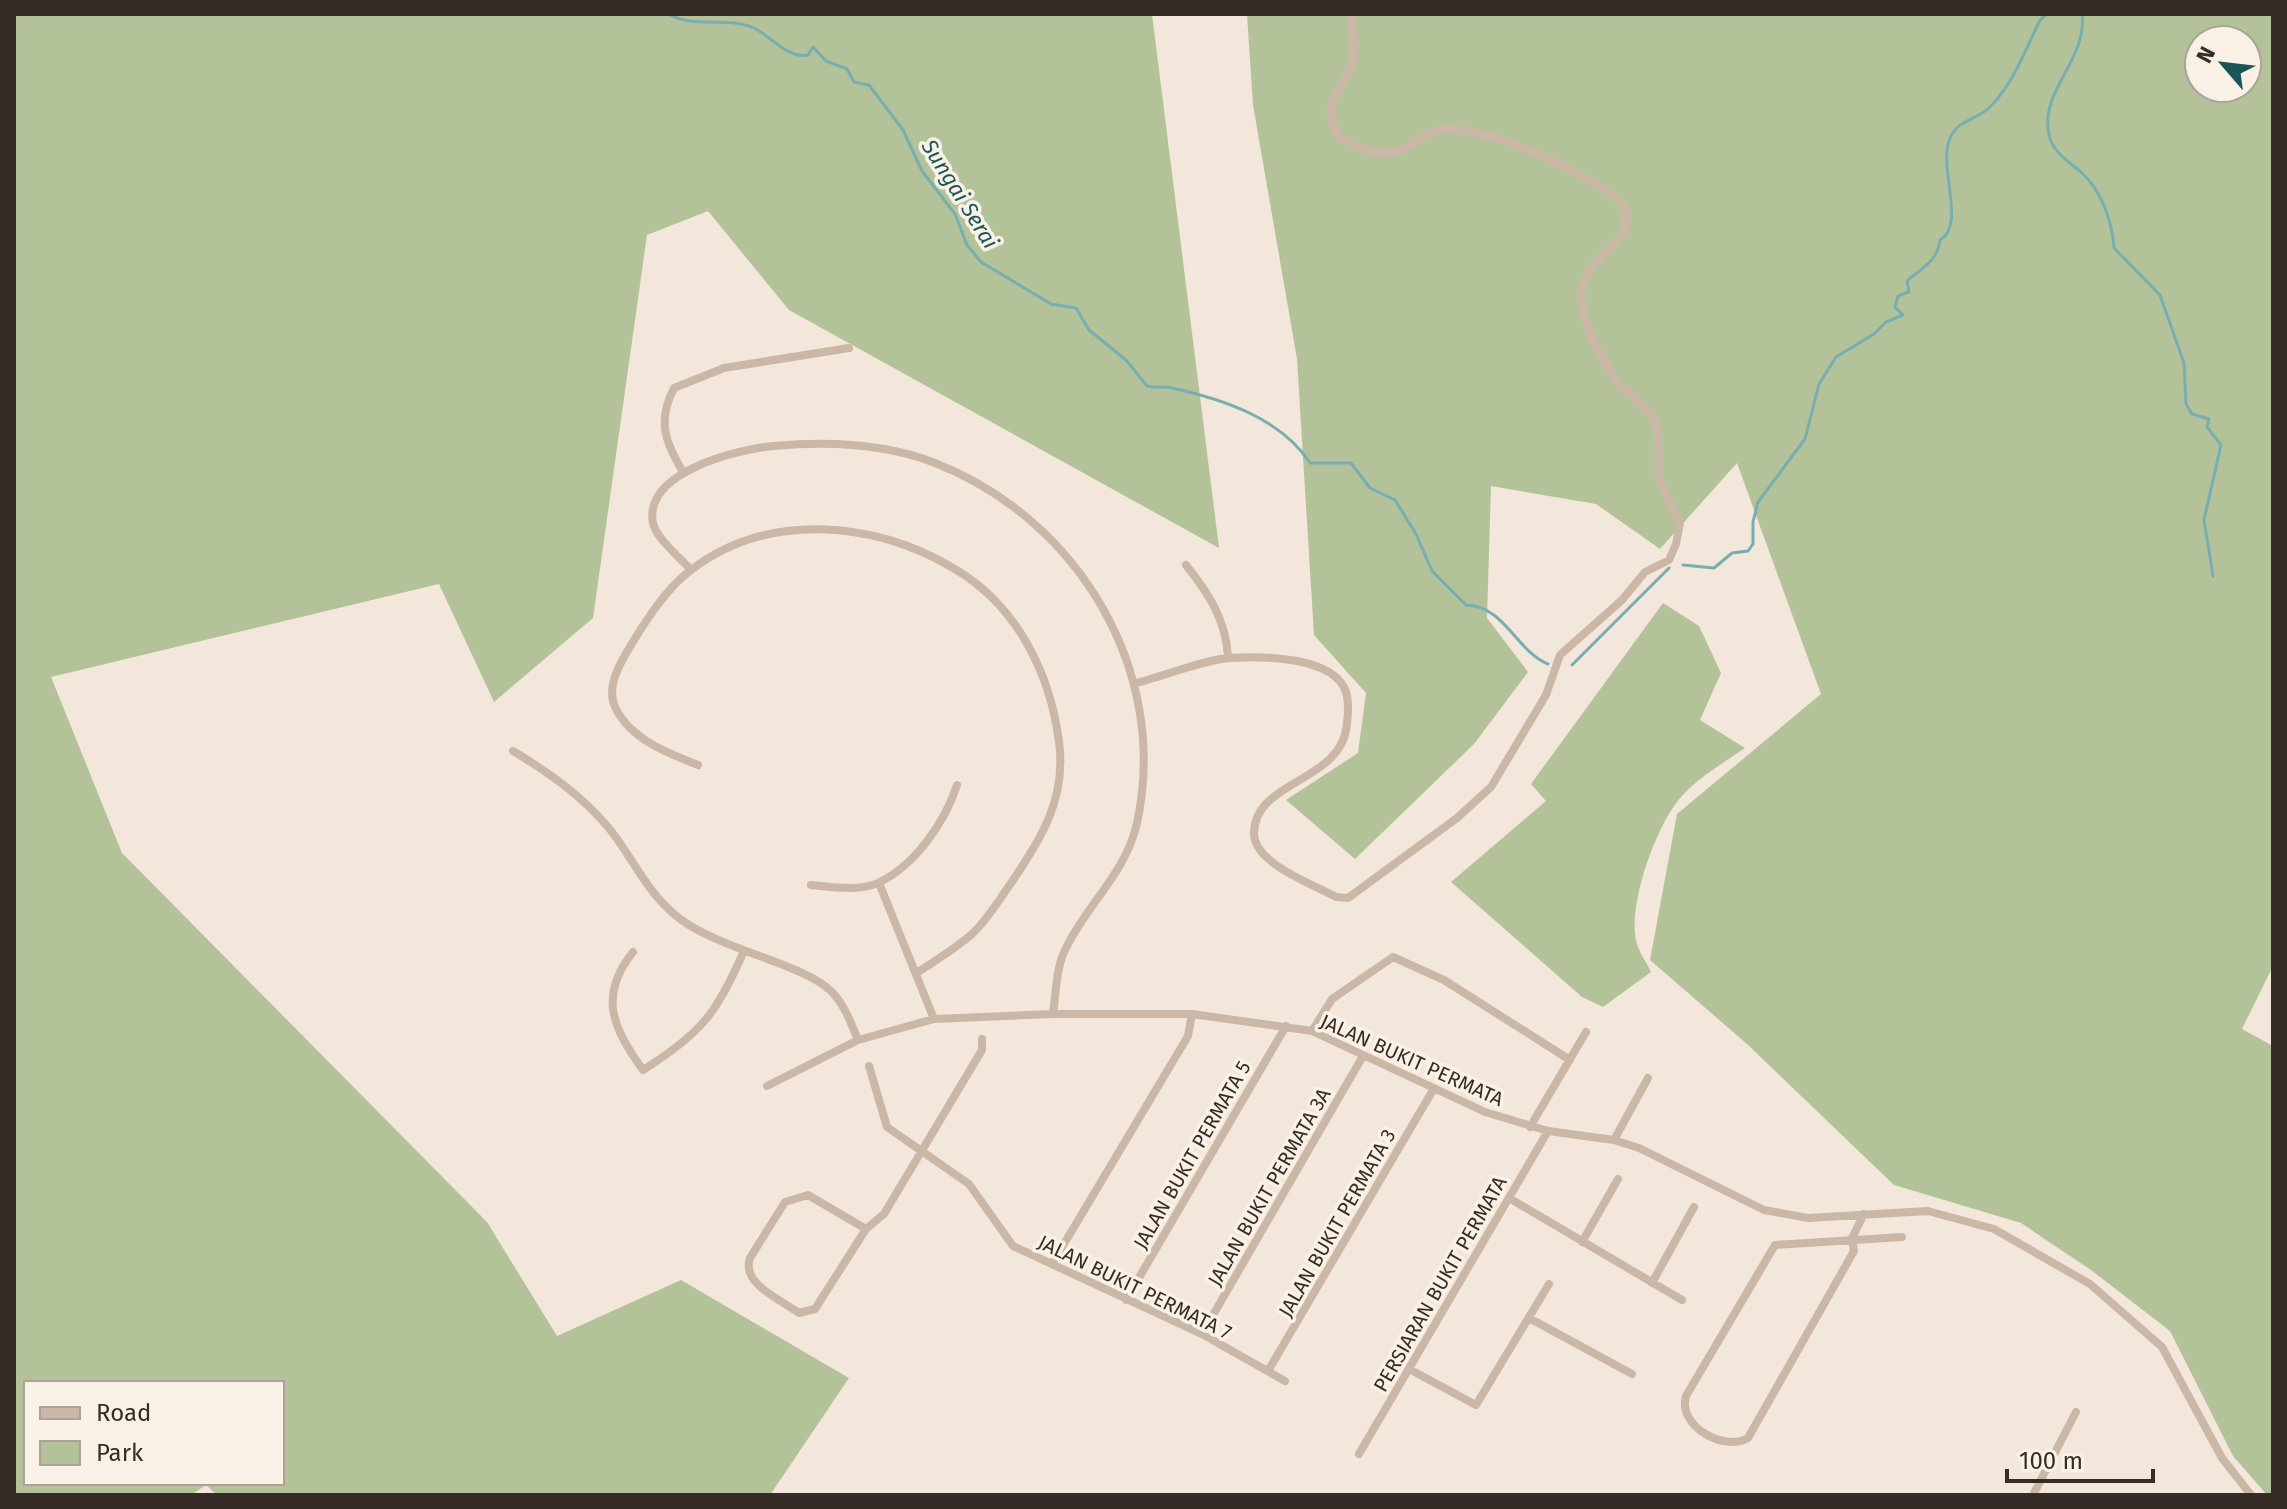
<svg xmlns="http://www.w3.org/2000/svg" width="2287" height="1509" font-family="'Fira Sans',sans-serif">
<rect width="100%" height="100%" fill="#f2e7da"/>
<path fill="#b4c299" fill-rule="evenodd" d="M 14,14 L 1152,14 L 1219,548 L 789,310 L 708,211 L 647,235 L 593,618 L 494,702 L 439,584 L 51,677 L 122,853 L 487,1222 L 557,1336 L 681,1280 L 849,1378 L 770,1495 L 217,1495 L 206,1485 L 191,1495 L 14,1495 ZM 26,1383 L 282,1383 L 282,1483 L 26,1483 Z
M 1247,14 L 2273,14 L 2273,966 L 2242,1029 L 2273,1046 L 2273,1495 L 2267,1495 L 2233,1456 L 2170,1331 L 2091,1270 L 2021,1223 L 1894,1185 L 1747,1044 L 1650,960 L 1677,814 L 1821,694 L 1737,463 L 1660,549 L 1596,504 L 1491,486 L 1487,618 L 1528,672 L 1474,744 L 1355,859 L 1286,800 L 1358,753 L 1366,693 L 1314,635 L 1297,359 L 1253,105 ZM 2199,40 L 2247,40 L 2247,88 L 2199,88 Z
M 1663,603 L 1699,626 L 1721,673 L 1700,720 L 1745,748 C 1723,763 1699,777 1681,797 C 1656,825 1626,908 1637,944 C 1640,954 1647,963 1651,972 L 1603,1007 L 1582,997 L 1451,882 L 1546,801 L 1531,784 Z"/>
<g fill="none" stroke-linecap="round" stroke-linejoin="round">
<path stroke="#78aeb1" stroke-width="3" d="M 668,14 C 694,29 727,16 754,28 C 770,36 788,59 808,55 L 813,47 L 826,61 L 847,69 L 854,82 L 869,85 L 903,130 L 922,171 L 955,214 L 967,245 L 981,262 L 1051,304 L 1076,308 L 1089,330 L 1126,360 L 1147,386 C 1156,388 1163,386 1172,388 C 1222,399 1281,418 1310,463 L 1351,463 L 1370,488 L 1395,500 L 1416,534 L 1432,571 L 1466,605 C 1505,606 1516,651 1548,664
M 2082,14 C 2088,59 2039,91 2049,135 C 2052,151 2069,162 2081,172 C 2102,191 2112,221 2114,248 L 2160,295 L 2184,363 L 2186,404 L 2192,414 L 2209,419 L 2207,427 L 2221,445 L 2204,520 L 2213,576
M 1683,565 L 1714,568 L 1732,553 L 1748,551 L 1753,544 L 1753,522 L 1758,502 L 1805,439 L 1819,384 L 1836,357 L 1874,334 L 1886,322 L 1903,315 L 1895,307 L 1898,296 L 1909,292 L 1907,281 C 1921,268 1937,263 1940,240 C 1966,225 1939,170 1949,141 C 1956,119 1976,121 1990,107 C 2013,84 2026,49 2040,20 L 2047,14
M 1572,665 L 1669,568"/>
<path stroke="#cbb7a5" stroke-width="8" d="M 683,472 C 665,442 657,421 674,388 L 724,368 L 849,348
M 1186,565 C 1209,594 1226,620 1228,657
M 691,570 C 680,557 657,540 653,523 C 643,472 738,449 774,446 C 829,441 884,443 935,463 C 1078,519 1170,671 1137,823 C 1126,873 1087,904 1066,948 C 1056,967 1056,993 1053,1014
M 1136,683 C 1161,677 1206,659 1230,658 C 1262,656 1334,656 1346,692 C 1349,701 1348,714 1347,723 C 1343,783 1255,779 1254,833 C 1253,863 1313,884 1336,897 L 1348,898 L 1457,818 L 1491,787 L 1546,695 L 1560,655 L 1622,600 L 1645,572 L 1669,560 L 1676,544 L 1680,523 L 1659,481 L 1658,433 L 1652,414 L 1616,382 L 1590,335 L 1581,303 L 1582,285 L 1591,267 L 1625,232 L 1627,209 C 1603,178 1485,125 1445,129 C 1431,130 1419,140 1407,147 C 1385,161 1358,148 1338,136 C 1318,99 1345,92 1353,59 C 1356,45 1352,28 1352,14
M 513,751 C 548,772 581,795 608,827 C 632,856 647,894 679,918 C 720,950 803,963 832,992 C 845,1006 851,1023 858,1040
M 698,765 C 667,753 630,739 615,707 C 605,685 623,658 634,640 C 649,616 668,587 691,570 C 768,511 875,521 953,568 C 1016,604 1050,672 1059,742 C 1067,799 1040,841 1009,886 C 997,903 987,920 972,934 C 955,949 936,960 918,972
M 879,883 L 934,1019
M 811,885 C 831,887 861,892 880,882 C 916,864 945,822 957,785
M 633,952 C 597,997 614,1029 643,1070 C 700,1034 716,1015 743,953
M 1312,1031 L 1332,999 L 1393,957 L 1444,980 L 1570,1060
M 869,1066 L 887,1127 L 969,1184 L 1013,1246 L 1202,1334 L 1285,1381
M 767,1086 L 858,1040 L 934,1019 L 1053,1014 L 1192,1014 L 1312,1031 L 1485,1112 L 1548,1131 L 1614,1140 L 1639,1148 L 1764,1210 L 1808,1218 L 1928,1211 L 1994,1229 L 2090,1284 L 2162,1347 L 2222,1458 L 2251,1495
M 1530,1127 L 1586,1032
M 1614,1140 L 1648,1078
M 1509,1198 L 1682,1300
M 1864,1214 L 1852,1238 L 1854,1251 L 1748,1438 C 1724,1452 1677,1426 1686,1396 L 1775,1245 L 1902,1237
M 866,1229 L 808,1195 L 785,1202 L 750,1258 C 741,1284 780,1299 799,1313 L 815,1309 L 866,1229 L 884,1214 L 982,1050 L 982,1039
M 1582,1242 L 1618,1179
M 1052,1264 L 1188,1036 L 1192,1014
M 1652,1283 L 1694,1207
M 1126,1300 L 1286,1026
M 1529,1318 L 1632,1374
M 1202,1334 L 1363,1056
M 1409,1369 L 1476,1405 L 1549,1284
M 1268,1371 L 1433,1090
M 1359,1454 L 1548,1131
M 2033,1495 L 2076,1412"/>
</g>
<g text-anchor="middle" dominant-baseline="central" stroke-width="7" stroke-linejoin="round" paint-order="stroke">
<g font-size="20" fill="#362c27" stroke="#faf1e6">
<text transform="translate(1412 1060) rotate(24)">JALAN BUKIT PERMATA</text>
<text transform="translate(1192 1155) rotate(-60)">JALAN BUKIT PERMATA 5</text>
<text transform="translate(1269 1187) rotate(-60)">JALAN BUKIT PERMATA 3A</text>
<text transform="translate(1337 1223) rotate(-60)">JALAN BUKIT PERMATA 3</text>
<text transform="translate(1440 1284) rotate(-60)">PERSIARAN BUKIT PERMATA</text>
<text transform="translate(1135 1287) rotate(26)">JALAN BUKIT PERMATA 7</text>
</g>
<g font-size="22" font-style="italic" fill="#1b5559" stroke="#faf1e6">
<text transform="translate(960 194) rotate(58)">Sungai Serai</text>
</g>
</g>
<rect width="2287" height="1509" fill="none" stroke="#362c27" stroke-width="32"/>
<rect x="24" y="1381" width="260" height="104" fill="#faf1e6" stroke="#aca29a" stroke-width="2"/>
<rect x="40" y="1407" width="40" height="12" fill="#cbb7a5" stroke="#aca29a" stroke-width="2"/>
<text x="96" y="1421" font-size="24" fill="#362c27">Road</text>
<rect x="40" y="1441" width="40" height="24" fill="#b4c299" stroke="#aca29a" stroke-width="2"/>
<text x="96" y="1461" font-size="24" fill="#362c27">Park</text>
<g transform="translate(2223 64) rotate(298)"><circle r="38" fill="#faf1e6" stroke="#aca29a" stroke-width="2"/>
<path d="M0-6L14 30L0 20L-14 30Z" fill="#1b5559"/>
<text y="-12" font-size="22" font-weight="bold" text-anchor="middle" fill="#362c27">N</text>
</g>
<path d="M2007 1469v12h146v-12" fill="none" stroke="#362c27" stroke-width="4"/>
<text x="2019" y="1469" font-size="24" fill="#362c27" stroke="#faf1e6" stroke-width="6" paint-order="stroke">100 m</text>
</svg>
